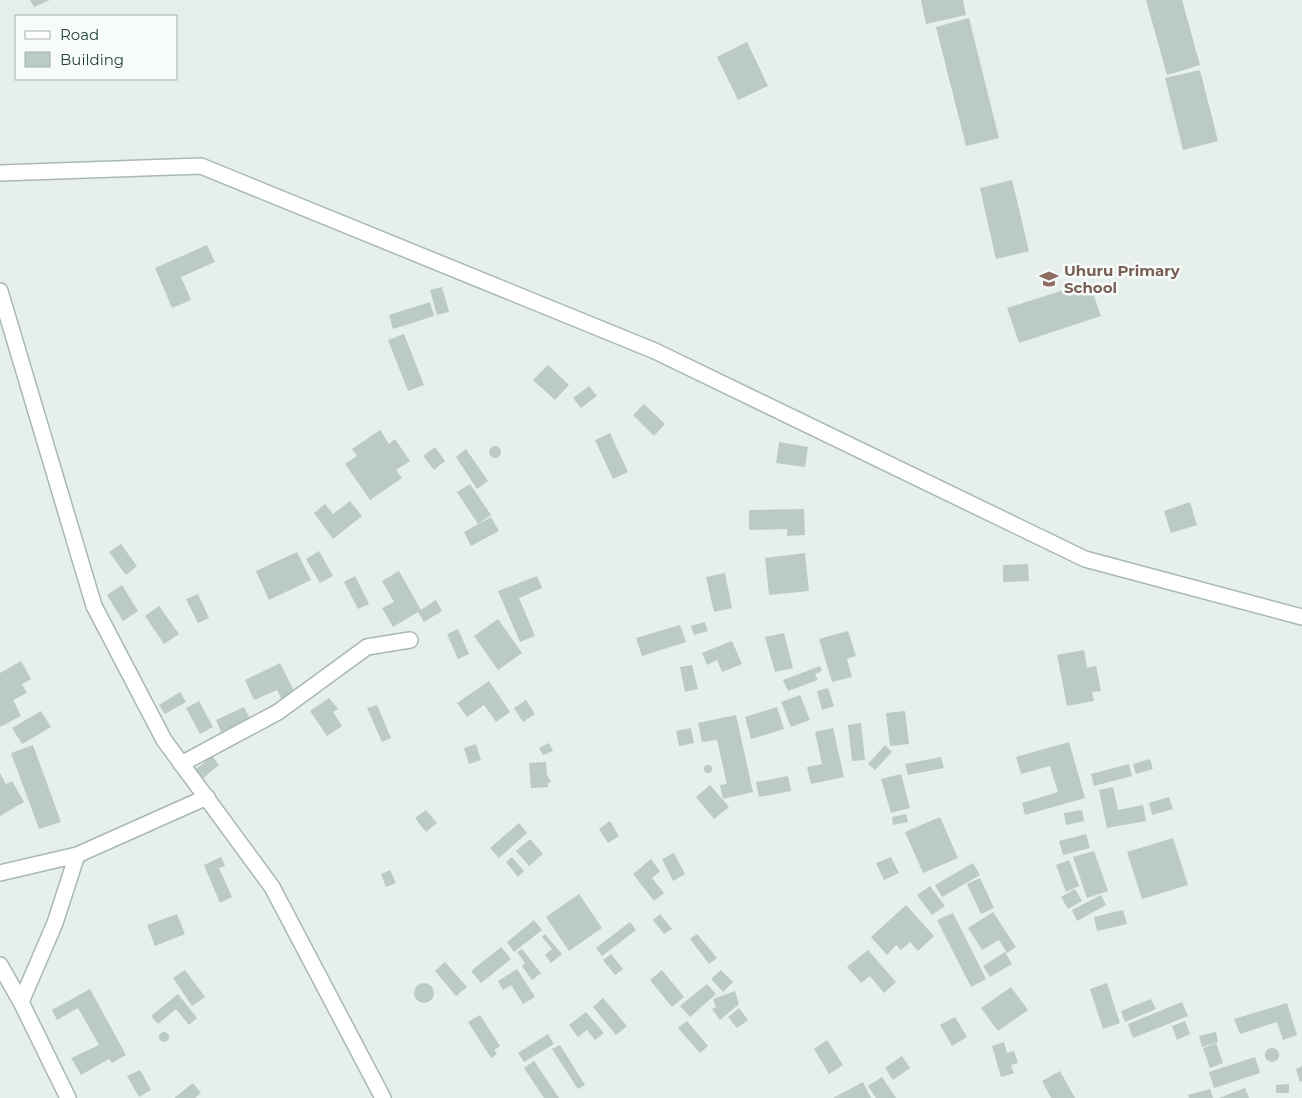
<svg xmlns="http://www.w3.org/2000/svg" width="1302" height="1098" font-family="Montserrat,sans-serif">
<rect width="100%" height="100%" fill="#e6efeb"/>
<path fill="#bbcac4" d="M 30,0 L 50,0 L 34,7 Z
M 921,0 L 963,0 L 966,15 L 926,24 Z
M 1146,0 L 1182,0 L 1200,65 L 1167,75 Z
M 969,18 L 999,138 L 966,146 L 936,27 Z
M 747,42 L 768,86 L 738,100 L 717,57 Z
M 1200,70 L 1218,141 L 1183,150 L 1165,78 Z
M 1012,180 L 1029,251 L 996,259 L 980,188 Z
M 207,245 L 215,262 L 181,277 L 191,300 L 172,308 L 155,268 Z
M 1089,282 L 1101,316 L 1019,343 L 1007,308 Z
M 442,287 L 449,312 L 437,315 L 430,290 Z
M 430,302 L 434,316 L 393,329 L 389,315 Z
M 404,334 L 424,385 L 408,391 L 388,340 Z
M 548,365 L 569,385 L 555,400 L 533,380 Z
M 589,386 L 597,396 L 581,408 L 573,398 Z
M 644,404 L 665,424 L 654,436 L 633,415 Z
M 380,430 L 389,444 L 395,439 L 410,461 L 396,470 L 402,478 L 370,500 L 345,464 L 357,456 L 352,449 Z
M 610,433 L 628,472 L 613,479 L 595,440 Z
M 779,442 L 808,447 L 805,467 L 776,463 Z
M489 452a6 6 0 1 1 12 0a6 6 0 1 1-12 0Z
M 435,447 L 445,461 L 434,470 L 423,456 Z
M 466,449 L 488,481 L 477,489 L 456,457 Z
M 470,484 L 491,515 L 478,524 L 457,492 Z
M 350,501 L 362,516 L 333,539 L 314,513 L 325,504 L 333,514 Z
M 1190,502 L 1197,525 L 1171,533 L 1164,511 Z
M 804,509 L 805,535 L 787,536 L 787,529 L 749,530 L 749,510 Z
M 491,517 L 499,531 L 471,546 L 464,532 Z
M 121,544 L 137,566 L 126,575 L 109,552 Z
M 319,551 L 333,576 L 320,583 L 306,559 Z
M 297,552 L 311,580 L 269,600 L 256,571 Z
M 805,553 L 809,591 L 769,595 L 765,558 Z
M 1028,564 L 1029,581 L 1003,582 L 1003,565 Z
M 399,571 L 421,610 L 436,600 L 442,611 L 424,622 L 418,612 L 393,627 L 382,608 L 394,602 L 382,581 Z
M 725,573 L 732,608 L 714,612 L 706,577 Z
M 355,576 L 369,604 L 358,609 L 344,582 Z
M 537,576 L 542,588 L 519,598 L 535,636 L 520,642 L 498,591 Z
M 122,585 L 138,611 L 123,621 L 107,595 Z
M 198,594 L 209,618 L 198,623 L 186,599 Z
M 159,606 L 179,634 L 164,644 L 145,616 Z
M 498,619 L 522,653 L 498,670 L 474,636 Z
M 705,622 L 708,631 L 694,635 L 691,626 Z
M 680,625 L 686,642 L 642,656 L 636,638 Z
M 458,629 L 469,654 L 458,659 L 447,634 Z
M 848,631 L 856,656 L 847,659 L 852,677 L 832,682 L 819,639 Z
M 784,633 L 793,668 L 775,672 L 765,637 Z
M 732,641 L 742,664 L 722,672 L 717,660 L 707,665 L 702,653 Z
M 1084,650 L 1087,668 L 1096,666 L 1101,691 L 1092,692 L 1094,701 L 1067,706 L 1057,655 Z
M 21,661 L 31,679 L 22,684 L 27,693 L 13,700 L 21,716 L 0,727 L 0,673 Z
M 280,663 L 296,695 L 283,702 L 277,690 L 254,700 L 245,680 Z
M 692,665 L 698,689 L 685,692 L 680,667 Z
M 820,666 L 822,671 L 815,674 L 818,680 L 788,691 L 783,680 Z
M 489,681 L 510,712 L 496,722 L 484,705 L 467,717 L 457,703 Z
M 828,688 L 834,706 L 822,710 L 817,691 Z
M 180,692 L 186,702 L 165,714 L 159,705 Z
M 800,695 L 810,720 L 791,727 L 781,702 Z
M 329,698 L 338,709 L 333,712 L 342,726 L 327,736 L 310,711 Z
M 526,700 L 535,714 L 523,722 L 514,708 Z
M 199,701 L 213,727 L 200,734 L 186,708 Z
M 377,705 L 391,738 L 382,742 L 367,708 Z
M 244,707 L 250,719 L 221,732 L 216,720 Z
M 777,707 L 784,729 L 751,739 L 745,717 Z
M 41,711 L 51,727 L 22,744 L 12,728 Z
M 905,711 L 909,744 L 890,746 L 886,713 Z
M 736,715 L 753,792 L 723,799 L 720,785 L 727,784 L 717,740 L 702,742 L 698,723 Z
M 861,723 L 865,760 L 852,761 L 848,725 Z
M 691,728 L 694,743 L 679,746 L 676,731 Z
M 833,728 L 844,777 L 811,784 L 807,767 L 822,764 L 815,732 Z
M 1069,742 L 1085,798 L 1025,815 L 1022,803 L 1058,792 L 1050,766 L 1021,774 L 1016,757 Z
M 549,743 L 553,751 L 543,755 L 539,748 Z
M 476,744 L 481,760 L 469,764 L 464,748 Z
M 33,745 L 61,822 L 39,829 L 11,753 Z
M 885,745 L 892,752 L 875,770 L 868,764 Z
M 212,756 L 219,765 L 202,779 L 195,770 Z
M 941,757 L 944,768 L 908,775 L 905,764 Z
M 1150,759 L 1153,769 L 1136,774 L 1133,764 Z
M 546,762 L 547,775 L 551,782 L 548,783 L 548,787 L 531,788 L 529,763 Z
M 1129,764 L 1132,776 L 1094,786 L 1091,774 Z
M704 769a4 4 0 1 1 8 0a4 4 0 1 1-8 0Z
M 0,773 L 6,784 L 12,781 L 24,802 L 0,816 Z
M 901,774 L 910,808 L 891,813 L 881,779 Z
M 788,776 L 791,791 L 759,797 L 756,782 Z
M 710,785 L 729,807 L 714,819 L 696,797 Z
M 1113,787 L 1118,810 L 1143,805 L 1146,821 L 1107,828 L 1099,790 Z
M 1169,797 L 1173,809 L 1152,815 L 1149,803 Z
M 426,810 L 437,823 L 426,832 L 415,818 Z
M 1082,810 L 1084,821 L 1066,825 L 1064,813 Z
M 906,814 L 908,822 L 893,825 L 892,817 Z
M 940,817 L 958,858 L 923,873 L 905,832 Z
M 610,821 L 619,836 L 608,843 L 599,829 Z
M 519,823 L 527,833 L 499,858 L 490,848 Z
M 1086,834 L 1090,848 L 1063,855 L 1059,841 Z
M 1173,838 L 1188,885 L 1142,899 L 1127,852 Z
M 530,839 L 543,854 L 529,866 L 516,851 Z
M 1094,851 L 1108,891 L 1087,898 L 1073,857 Z
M 674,853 L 685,874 L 673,881 L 662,859 Z
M 221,857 L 225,866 L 219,868 L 232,897 L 220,903 L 204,865 Z
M 512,857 L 524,871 L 518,877 L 506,862 Z
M 891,857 L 899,873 L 884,880 L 876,863 Z
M 651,859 L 660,871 L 652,878 L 664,893 L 654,901 L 633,874 Z
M 1069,860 L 1079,886 L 1066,892 L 1056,865 Z
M 973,863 L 980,875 L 942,897 L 935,885 Z
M 390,870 L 396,883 L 386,887 L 381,874 Z
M 980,878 L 994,908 L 981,914 L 967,884 Z
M 930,886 L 945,906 L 932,915 L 917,895 Z
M 1075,889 L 1082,901 L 1068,909 L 1061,897 Z
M 579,894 L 602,928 L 569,951 L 546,917 Z
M 1101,895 L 1106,905 L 1077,921 L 1072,910 Z
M 906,905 L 934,936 L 918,951 L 910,942 L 901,950 L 896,945 L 887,955 L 871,937 Z
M 1123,910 L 1127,924 L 1097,931 L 1094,917 Z
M 993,912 L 1016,947 L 1007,953 L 999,940 L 982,950 L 968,928 Z
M 953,913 L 986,979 L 971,987 L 937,920 Z
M 177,914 L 185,934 L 155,946 L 147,925 Z
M 660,914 L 672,929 L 664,934 L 653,920 Z
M 534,920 L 542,930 L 514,952 L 507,942 Z
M 630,922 L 636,930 L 602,956 L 596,948 Z
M 545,934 L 562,954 L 551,963 L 545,955 L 552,949 L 542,937 Z
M 697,934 L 717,958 L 709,964 L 690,939 Z
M 501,947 L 511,959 L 481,983 L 471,971 Z
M 522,949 L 541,973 L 532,980 L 522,966 L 525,963 L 517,952 Z
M 868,950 L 896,982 L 884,993 L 870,976 L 861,983 L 847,967 Z
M 1005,952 L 1012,964 L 990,977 L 983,966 Z
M 611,954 L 623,969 L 615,975 L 603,960 Z
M 445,962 L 467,987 L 456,996 L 435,971 Z
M 517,969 L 535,997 L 523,1004 L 511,985 L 503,990 L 498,981 Z
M 185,970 L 205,997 L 192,1006 L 173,978 Z
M 662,970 L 684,997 L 672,1007 L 650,980 Z
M 721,970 L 733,982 L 723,992 L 711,979 Z
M 1107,983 L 1120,1023 L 1103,1029 L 1090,989 Z
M414 993a10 10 0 1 1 20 0a10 10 0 1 1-20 0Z
M 707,984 L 716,994 L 690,1017 L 680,1006 Z
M 1011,987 L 1028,1010 L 998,1031 L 981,1008 Z
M 90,989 L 126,1055 L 112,1063 L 109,1059 L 81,1075 L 71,1058 L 99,1045 L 78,1008 L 57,1020 L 52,1010 Z
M 735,991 L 739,1004 L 720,1020 L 712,1009 L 716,1007 L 713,999 Z
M 178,994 L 197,1018 L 189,1025 L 176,1009 L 158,1024 L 151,1016 Z
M 603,998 L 627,1026 L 616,1035 L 593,1007 Z
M 1151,999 L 1156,1009 L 1125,1022 L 1121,1011 Z
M 1182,1002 L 1188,1016 L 1133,1038 L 1128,1024 Z
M 1287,1003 L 1297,1035 L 1283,1040 L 1277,1022 L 1240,1034 L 1234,1019 Z
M 739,1008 L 748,1020 L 737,1028 L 728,1017 Z
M 586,1012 L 604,1033 L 595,1040 L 587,1030 L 578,1037 L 569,1025 Z
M 480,1015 L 500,1046 L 494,1050 L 497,1054 L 491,1058 L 468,1022 Z
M 955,1017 L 967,1037 L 952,1046 L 940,1025 Z
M 687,1021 L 708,1046 L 700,1053 L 678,1028 Z
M 1185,1021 L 1190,1034 L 1177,1040 L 1172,1026 Z
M159 1037a5 5 0 1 1 10 0a5 5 0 1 1-10 0Z
M 1216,1032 L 1218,1042 L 1202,1047 L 1199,1036 Z
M 548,1034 L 554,1044 L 524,1062 L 518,1053 Z
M 827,1040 L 843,1065 L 829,1074 L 814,1049 Z
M 1004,1042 L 1007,1053 L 1014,1051 L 1018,1063 L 1011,1065 L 1014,1073 L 1001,1077 L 992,1046 Z
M 1216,1043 L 1223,1063 L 1210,1068 L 1203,1048 Z
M 560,1045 L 585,1085 L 578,1089 L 552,1049 Z
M1265 1055a7 7 0 1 1 14 0a7 7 0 1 1-14 0Z
M 902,1056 L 910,1068 L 893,1080 L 885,1068 Z
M 1255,1057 L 1260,1073 L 1214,1088 L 1209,1072 Z
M 534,1061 L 559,1098 L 544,1098 L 524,1068 Z
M 1302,1066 L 1302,1081 L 1300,1082 L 1296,1069 Z
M 140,1070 L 151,1090 L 139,1097 L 127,1076 Z
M 1060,1071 L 1075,1098 L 1051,1098 L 1042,1081 Z
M 882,1077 L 896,1098 L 876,1098 L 868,1086 Z
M 863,1082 L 871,1098 L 833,1098 Z
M 193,1083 L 201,1093 L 195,1098 L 174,1098 Z
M 1289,1084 L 1289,1093 L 1276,1093 L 1276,1085 Z
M 1245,1088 L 1249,1098 L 1219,1098 Z
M 1210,1089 L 1213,1098 L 1189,1098 L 1188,1095 Z"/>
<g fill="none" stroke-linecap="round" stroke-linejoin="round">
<g stroke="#a8b8b2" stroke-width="18">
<path id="minor" d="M 0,173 L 201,166 L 655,351 L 1085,559 L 1302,617
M 0,291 L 94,606 L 164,740 L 272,887 L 383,1098
M 181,764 L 278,712 L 367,647 L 410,640
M 0,873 L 77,855 L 207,797
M 0,965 L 21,1002 L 68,1098
M 21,1002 L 55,923 L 77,855"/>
</g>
<use href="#minor" stroke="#fff" stroke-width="15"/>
</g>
<defs>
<g id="school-bare" transform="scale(1.5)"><path d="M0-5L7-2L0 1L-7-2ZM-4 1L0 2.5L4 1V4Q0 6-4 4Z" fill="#8d6e63" stroke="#f7fbf9" stroke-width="2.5" paint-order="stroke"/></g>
</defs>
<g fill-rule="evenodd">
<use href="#school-bare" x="1049" y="279"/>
</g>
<g text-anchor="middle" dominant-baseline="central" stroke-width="5" stroke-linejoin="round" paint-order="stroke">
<g font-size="15" font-weight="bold" fill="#785e54" stroke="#f7fbf9" text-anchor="start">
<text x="1064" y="270">Uhuru Primary<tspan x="1064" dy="17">School</tspan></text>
</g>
</g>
<rect x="15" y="15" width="162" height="65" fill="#f7fbf9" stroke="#a3b1ad"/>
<rect x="25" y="31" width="25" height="8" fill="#ffffff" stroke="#a3b1ad"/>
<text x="60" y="40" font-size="15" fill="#24423a">Road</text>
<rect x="25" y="52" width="25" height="15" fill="#bbcac4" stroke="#a3b1ad"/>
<text x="60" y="65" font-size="15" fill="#24423a">Building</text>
</svg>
